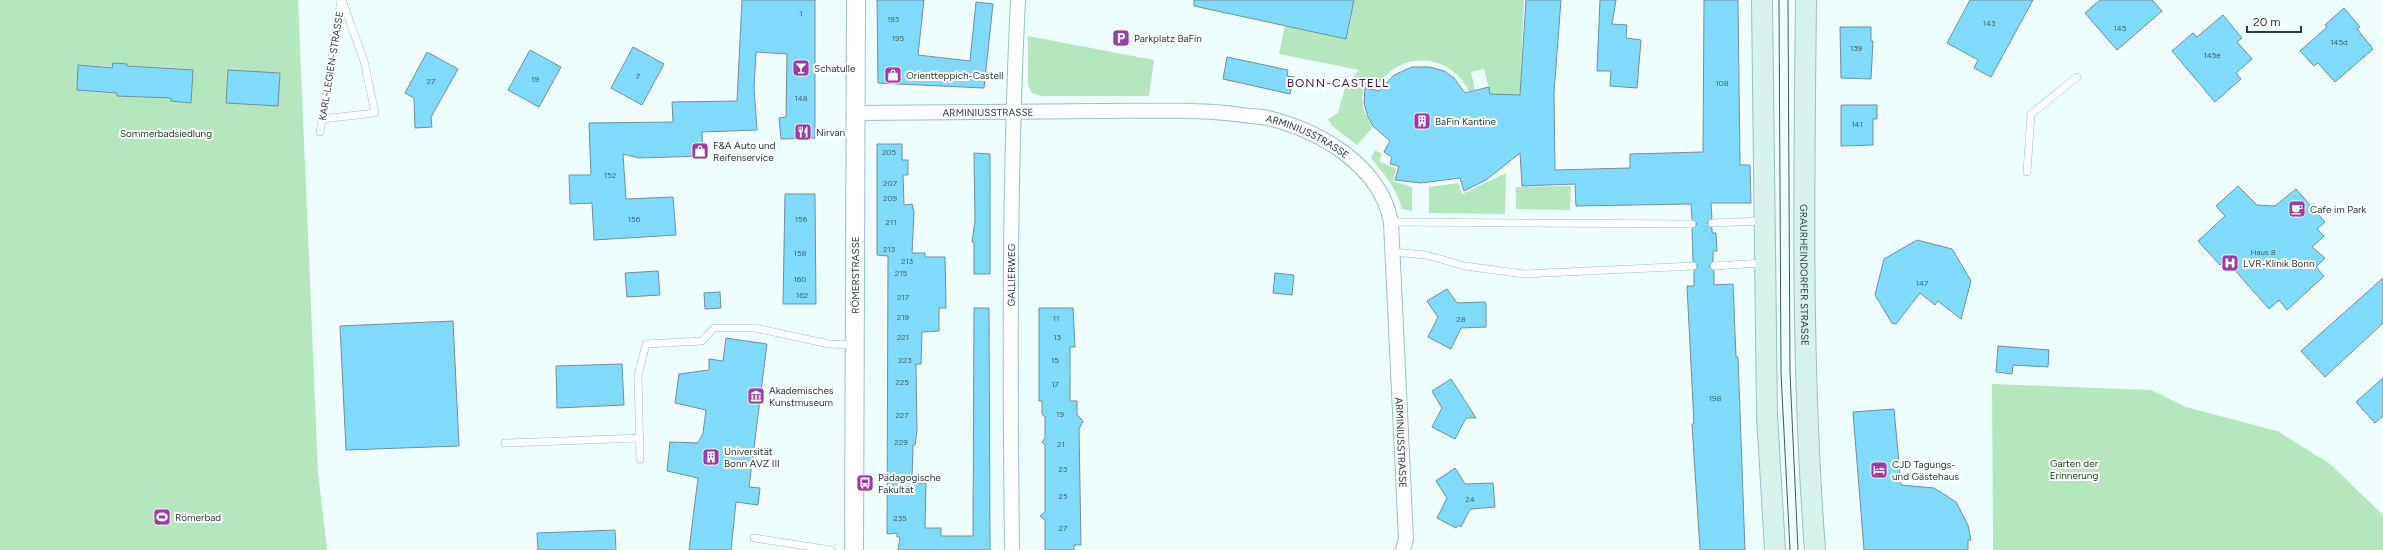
<svg xmlns="http://www.w3.org/2000/svg" width="2383" height="550" font-family="Figtree,sans-serif">
<rect width="100%" height="100%" fill="#eefeff"/>
<path fill="#b5e7be" d="M 0,0 L 298,0 L 318,472 L 327,550 L 0,550 Z
M 1354,0 L 1524,0 L 1520,96 L 1491,96 L 1484,69 L 1471,72 L 1475,90 L 1469,91 C 1449,51 1396,50 1375,90 L 1364,88 C 1359,102 1365,115 1373,127 L 1357,145 L 1332,126 L 1328,119 L 1338,113 L 1346,84 L 1359,70 L 1279,54 L 1285,25 Z
M 1028,36 L 1154,60 L 1149,96 L 1042,96 L 1032,93 L 1028,85 Z
M 1375,150 L 1382,154 L 1379,161 L 1396,169 L 1393,181 L 1412,187 L 1412,211 L 1402,209 C 1396,188 1385,175 1371,158 Z
M 1506,173 L 1505,214 L 1429,213 L 1429,187 L 1458,183 L 1462,194 Z
M 1571,186 L 1570,210 L 1516,209 L 1516,187 Z
M 1992,384 L 2151,390 L 2186,407 L 2277,431 L 2330,464 L 2383,515 L 2383,550 L 1993,550 Z"/>
<path fill="#80dafc" stroke="#6f919e" d="M 742,0 L 815,0 L 815,138 L 781,139 L 779,118 L 786,117 L 787,54 L 756,52 L 754,88 L 757,130 L 702,132 L 703,156 L 639,158 L 623,154 L 626,199 L 673,197 L 676,235 L 594,240 L 592,203 L 570,204 L 569,175 L 591,175 L 589,123 L 673,122 L 672,102 L 737,101 Z
M 877,0 L 924,0 L 918,55 L 970,61 L 976,2 L 993,4 L 984,88 L 878,83 Z
M 1194,0 L 1354,0 L 1346,39 L 1194,6 Z
M 1526,0 L 1561,0 L 1554,93 L 1555,170 L 1630,168 L 1630,154 L 1703,152 L 1704,0 L 1738,0 L 1740,165 L 1750,165 L 1751,203 L 1711,203 L 1712,218 L 1707,223 L 1712,228 L 1712,233 L 1716,233 L 1717,251 L 1713,251 L 1713,261 L 1709,266 L 1714,271 L 1714,285 L 1733,284 L 1736,357 L 1738,357 L 1745,550 L 1700,550 L 1692,424 L 1694,424 L 1687,286 L 1694,286 L 1694,271 L 1698,266 L 1693,261 L 1692,229 L 1697,224 L 1692,219 L 1691,204 L 1576,206 L 1575,184 L 1522,186 L 1520,153 L 1486,180 L 1464,191 L 1460,178 L 1421,183 L 1395,180 L 1399,166 L 1390,164 L 1392,157 L 1384,152 L 1390,141 L 1373,126 L 1368,117 L 1364,103 L 1365,88 L 1379,91 L 1394,75 L 1412,67 L 1430,67 L 1444,71 L 1454,78 L 1465,93 L 1489,87 L 1490,94 L 1520,95 Z
M 1600,0 L 1616,0 L 1612,24 L 1627,25 L 1626,38 L 1641,40 L 1637,88 L 1610,86 L 1611,71 L 1597,71 Z
M 1970,0 L 2033,0 L 1991,77 L 1974,68 L 1978,60 L 1947,43 Z
M 2100,0 L 2152,0 L 2162,11 L 2117,50 L 2085,13 Z
M 2344,8 L 2360,27 L 2357,29 L 2373,49 L 2335,82 L 2318,63 L 2314,66 L 2300,51 L 2327,27 L 2325,25 Z
M 2223,15 L 2242,38 L 2237,42 L 2252,59 L 2236,73 L 2241,79 L 2215,102 L 2172,51 L 2193,33 L 2197,37 Z
M 1840,27 L 1871,27 L 1871,41 L 1873,41 L 1871,79 L 1841,78 Z
M 633,47 L 664,64 L 642,105 L 611,88 Z
M 530,50 L 561,67 L 539,107 L 508,90 Z
M 427,52 L 458,69 L 431,117 L 432,127 L 415,128 L 414,98 L 405,93 Z
M 1227,57 L 1288,70 L 1287,76 L 1294,77 L 1290,94 L 1223,79 Z
M 113,63 L 127,64 L 127,66 L 193,70 L 191,103 L 171,101 L 171,98 L 117,96 L 117,93 L 77,90 L 78,65 L 112,68 Z
M 228,70 L 280,73 L 278,106 L 226,103 Z
M 1841,105 L 1877,105 L 1877,119 L 1873,119 L 1873,145 L 1841,146 Z
M 877,144 L 902,144 L 902,160 L 908,160 L 908,175 L 903,175 L 904,205 L 912,204 L 914,212 L 912,253 L 925,253 L 925,257 L 945,257 L 946,308 L 939,308 L 939,331 L 922,332 L 921,364 L 916,364 L 917,431 L 915,445 L 913,445 L 912,483 L 926,483 L 925,528 L 941,528 L 941,536 L 973,536 L 974,308 L 989,308 L 990,550 L 898,550 L 900,537 L 897,537 L 897,533 L 887,534 L 888,256 L 877,255 Z
M 974,153 L 990,154 L 990,274 L 974,274 L 974,242 L 972,242 L 975,221 Z
M 2238,186 L 2257,205 L 2275,206 L 2296,189 L 2325,222 L 2317,229 L 2324,236 L 2312,247 L 2325,258 L 2316,267 L 2324,276 L 2287,310 L 2279,300 L 2269,309 L 2226,260 L 2220,265 L 2198,241 L 2225,216 L 2216,206 Z
M 785,194 L 815,194 L 816,304 L 783,304 Z
M 1917,240 L 1952,249 L 1971,281 L 1961,319 L 1938,301 L 1935,305 L 1920,293 L 1896,324 L 1892,323 L 1875,295 L 1884,259 Z
M 658,271 L 660,295 L 627,297 L 625,273 Z
M 1275,273 L 1294,275 L 1292,295 L 1273,293 Z
M 2383,278 L 2383,323 L 2325,377 L 2301,351 Z
M 1447,289 L 1457,303 L 1485,302 L 1486,304 L 1486,327 L 1461,328 L 1451,349 L 1428,337 L 1438,317 L 1427,301 Z
M 720,292 L 721,308 L 705,309 L 704,293 Z
M 1039,308 L 1073,308 L 1075,347 L 1070,347 L 1070,401 L 1077,401 L 1077,415 L 1083,421 L 1079,429 L 1081,545 L 1074,545 L 1074,550 L 1045,550 L 1045,520 L 1040,516 L 1045,512 L 1045,445 L 1042,442 L 1045,438 L 1045,417 L 1042,414 L 1042,401 L 1039,401 Z
M 453,321 L 459,446 L 346,450 L 340,326 Z
M 726,338 L 767,344 L 749,487 L 760,488 L 758,505 L 736,502 L 731,550 L 689,550 L 698,478 L 667,471 L 670,442 L 698,443 L 703,433 L 706,410 L 675,403 L 679,374 L 709,370 L 709,359 L 723,361 Z
M 1998,346 L 2049,350 L 2048,367 L 2013,365 L 2012,374 L 1996,372 Z
M 622,364 L 624,405 L 557,408 L 556,366 Z
M 2383,378 L 2383,416 L 2375,423 L 2356,402 Z
M 1451,379 L 1476,418 L 1466,418 L 1455,439 L 1432,427 L 1442,408 L 1432,391 Z
M 1894,409 L 1901,485 L 1934,488 L 1956,502 L 1968,525 L 1971,540 L 1968,540 L 1968,550 L 1864,550 L 1853,412 Z
M 1455,468 L 1465,484 L 1493,483 L 1495,507 L 1470,509 L 1461,527 L 1458,525 L 1456,528 L 1437,518 L 1447,498 L 1436,481 Z
M 615,530 L 616,550 L 538,550 L 537,533 Z"/>
<g fill="none" stroke-linecap="round" stroke-linejoin="round">
<g stroke="#99c1c3" stroke-width="8">
<path id="service" d="M 322,119 L 375,113 L 364,61 L 342,0
M 320,132 L 341,0
M 2027,172 L 2031,114 L 2077,77
M 1391,222 L 1692,224
M 1712,223 L 1763,221
M 1392,252 L 1426,255 L 1465,266 L 1524,274 L 1693,266
M 1714,266 L 1763,263
M 505,443 L 640,438
M 640,459 L 638,375 L 646,344 L 702,341 L 714,328 L 755,328 L 829,344 L 855,345
M 754,538 L 831,550"/>
</g>
<g stroke="#99c1c3" stroke-width="16">
<g id="minor">
<path id="s1" d="M 856,113 C 937,112 1018,112 1099,111 C 1144,111 1189,109 1235,114 C 1245,116 1257,116 1268,118 C 1320,131 1380,165 1391,222 L 1406,539 L 1403,550"/>
<path id="s2" d="M 1012,550 C 1010,366 1009,184 1018,0"/>
</g>
</g>
<g stroke="#99c1c3" stroke-width="20">
<g id="tertiary">
<path id="s3" d="M 854,550 L 856,0"/>
</g>
</g>
<g stroke="#99c1c3" stroke-width="22">
<g id="secondary">
<path d="M 1762,0 L 1767,415 L 1775,550"/>
<path id="s4" d="M 1806,0 C 1804,184 1801,367 1815,550"/>
</g>
</g>
<use href="#service" stroke="#fff" stroke-width="7"/>
<use href="#minor" stroke="#fff" stroke-width="14"/>
<use href="#tertiary" stroke="#fff" stroke-width="18"/>
<use href="#secondary" stroke="#d6f2eb" stroke-width="20"/>
<path stroke="#475858" stroke-width="1" d="M 1779,0 L 1781,373 L 1790,550
M 1788,0 L 1790,373 L 1798,550"/>
</g>
<defs>
<g id="parking-square" transform="scale(0.9)"><rect x="-9" y="-9" width="18" height="18" rx="4" fill="#9a3da7" stroke="#fff"/><path d="M-3.5-5.5H1a3.5 3.5 0 0 1 0 7H-1V5.5H-3.5ZM-1-3.4V-.6H.8a1.4 1.4 0 0 0 0-2.8Z" fill="#fff"/></g>
<g id="bar-square" transform="scale(0.9)"><rect x="-9" y="-9" width="18" height="18" rx="4" fill="#9a3da7" stroke="#fff"/><path d="M-6-5H6L.8 .8V4.5H3.5V6h-7V4.5H-.8V.8Z" fill="#fff"/></g>
<g id="shop-square" transform="scale(0.9)"><rect x="-9" y="-9" width="18" height="18" rx="4" fill="#9a3da7" stroke="#fff"/><path d="M-5-2.5h2.3a2.7 3.5 0 0 1 5.4 0H5L5.5 6h-11ZM-1.5-2.5h3a1.5 2.3 0 0 0-3 0Z" fill="#fff"/></g>
<g id="building-square" transform="scale(0.9)"><rect x="-9" y="-9" width="18" height="18" rx="4" fill="#9a3da7" stroke="#fff"/><path d="M-4-6H4V6H1V3H-1V6H-4ZM-2.5-4.3h1.7v1.8h-1.7ZM.8-4.3h1.7v1.8H.8ZM-2.5-1h1.7V.8h-1.7ZM.8-1h1.7V.8H.8Z" fill="#fff"/></g>
<g id="restaurant-square" transform="scale(0.9)"><rect x="-9" y="-9" width="18" height="18" rx="4" fill="#9a3da7" stroke="#fff"/><path d="M-5-6h1v4h1v-4h1v4h1v-4h1v5L-1.5 .5V6h-2V.5L-5-1ZM5-6V6H3V1.5H1.5Q1.5-4 5-6Z" fill="#fff"/></g>
<g id="cafe-square" transform="scale(0.9)"><rect x="-9" y="-9" width="18" height="18" rx="4" fill="#9a3da7" stroke="#fff"/><path d="M-5.5-4.5H6V0H3Q3 3.5 0 3.5H-2.5Q-5.5 3.5-5.5 0ZM3-3.2v2h1.7v-2ZM-6 4.5H4V6H-6Z" fill="#fff"/></g>
<g id="hospital-square" transform="scale(0.9)"><rect x="-9" y="-9" width="18" height="18" rx="4" fill="#9a3da7" stroke="#fff"/><path d="M-5-5h3v3.5h4V-5h3V5h-3V1.5h-4V5h-3Z" fill="#fff"/></g>
<g id="museum-square" transform="scale(0.9)"><rect x="-9" y="-9" width="18" height="18" rx="4" fill="#9a3da7" stroke="#fff"/><path d="M0-6L6-3V-2H-6V-3ZM-5-1h2V3h-2ZM-1-1h2V3h-2ZM3-1h2V3H3ZM-6 4H6V6H-6Z" fill="#fff"/></g>
<g id="hotel-square" transform="scale(0.9)"><rect x="-9" y="-9" width="18" height="18" rx="4" fill="#9a3da7" stroke="#fff"/><path d="M-6-4.5h1.5V1H6V5H4.5V3h-9V5H-6ZM-4 0a1.8 1.8 0 1 1 3.6 0ZM.5 0V-2.5h3Q6-2.5 6 0Z" fill="#fff"/></g>
<g id="bus-square" transform="scale(0.9)"><rect x="-9" y="-9" width="18" height="18" rx="4" fill="#9a3da7" stroke="#fff"/><path d="M-5-6H5V4H4V6H2V4H-2V6H-4V4H-5ZM-3.5-4V0h7V-4ZM-3.5 1.2v1.5H-2V1.2ZM2 1.2v1.5H3.5V1.2Z" fill="#fff"/></g>
<g id="stadium-square" transform="scale(0.9)"><rect x="-9" y="-9" width="18" height="18" rx="4" fill="#9a3da7" stroke="#fff"/><path d="M0-5a6.5 5 0 1 0 0 10a6.5 5 0 1 0 0-10ZM-3.5-1.8h7v3.6h-7Z" fill="#fff"/></g>
</defs>
<g fill-rule="evenodd">
<use href="#parking-square" x="1121" y="38"/>
<use href="#bar-square" x="801" y="68"/>
<use href="#shop-square" x="893" y="75"/>
<use href="#building-square" x="1422" y="121"/>
<use href="#restaurant-square" x="803" y="132"/>
<use href="#shop-square" x="700" y="151"/>
<use href="#cafe-square" x="2297" y="209"/>
<use href="#hospital-square" x="2230" y="263"/>
<use href="#museum-square" x="756" y="396"/>
<use href="#building-square" x="711" y="457"/>
<use href="#hotel-square" x="1879" y="470"/>
<use href="#bus-square" x="865" y="483"/>
<use href="#stadium-square" x="162" y="517"/>
</g>
<g text-anchor="middle" dominant-baseline="central" stroke-width="4" stroke-linejoin="round" paint-order="stroke">
<g font-size="8" fill="#3f626a">
<text x="801" y="13">1</text>
<text x="893" y="19">193</text>
<text x="1989" y="23">143</text>
<text x="2120" y="28">145</text>
<text x="898" y="38">195</text>
<text x="2339" y="42">145d</text>
<text x="1856" y="48">139</text>
<text x="2212" y="55">145e</text>
<text x="638" y="76">7</text>
<text x="535" y="79">19</text>
<text x="431" y="81">27</text>
<text x="1722" y="83">108</text>
<text x="801" y="98">148</text>
<text x="1857" y="124">141</text>
<text x="889" y="152">205</text>
<text x="610" y="175">152</text>
<text x="890" y="183">207</text>
<text x="890" y="198">209</text>
<text x="634" y="219">156</text>
<text x="801" y="219">156</text>
<text x="891" y="222">211</text>
<text x="889" y="249">213</text>
<text x="2263" y="252">Haus 8</text>
<text x="800" y="253">158</text>
<text x="907" y="261">213</text>
<text x="901" y="273">215</text>
<text x="800" y="279">160</text>
<text x="1922" y="283">147</text>
<text x="802" y="295">162</text>
<text x="903" y="297">217</text>
<text x="903" y="317">219</text>
<text x="1056" y="318">11</text>
<text x="1461" y="319">28</text>
<text x="903" y="337">221</text>
<text x="1057" y="337">13</text>
<text x="905" y="360">223</text>
<text x="1055" y="360">15</text>
<text x="902" y="382">225</text>
<text x="1055" y="384">17</text>
<text x="1715" y="398">198</text>
<text x="1060" y="414">19</text>
<text x="902" y="415">227</text>
<text x="901" y="442">229</text>
<text x="1061" y="444">21</text>
<text x="1063" y="469">23</text>
<text x="1063" y="496">25</text>
<text x="1470" y="499">24</text>
<text x="900" y="518">235</text>
<text x="1063" y="528">27</text>
</g>
<g font-size="10" fill="#293a3a" stroke="#fff" text-anchor="start">
<text x="1134" y="38">Parkplatz BaFin</text>
<text x="814" y="68">Schatulle</text>
<text x="906" y="75">Orientteppich-Castell</text>
<text x="1435" y="121">BaFin Kantine</text>
<text x="816" y="132">Nirvan</text>
<text x="713" y="145">F&amp;A Auto und<tspan x="713" dy="12">Reifenservice</tspan></text>
<text x="2310" y="209">Cafe im Park</text>
<text x="2243" y="263">LVR-Klinik Bonn</text>
<text x="769" y="390">Akademisches<tspan x="769" dy="12">Kunstmuseum</tspan></text>
<text x="724" y="451">Universität<tspan x="724" dy="12">Bonn AVZ III</tspan></text>
<text x="1892" y="464">CJD Tagungs-<tspan x="1892" dy="12">und Gästehaus</tspan></text>
<text x="878" y="477">Pädagogische<tspan x="878" dy="12">Fakultät</tspan></text>
<text x="175" y="517">Römerbad</text>
</g>
<g font-size="10" fill="#293a3a" stroke="#fff">
<text transform="translate(331 66) rotate(-81)">KARL-LEGIEN-STRASSE</text>
<text stroke="none"><textPath href="#s1" startOffset="132">ARMINIUSSTRASSE</textPath></text>
<text stroke="none"><textPath href="#s1" startOffset="456">ARMINIUSSTRASSE</textPath></text>
<text stroke="none"><textPath href="#s3" startOffset="275">RÖMERSTRASSE</textPath></text>
<text stroke="none"><textPath href="#s2" startOffset="275">GALLIERWEG</textPath></text>
<text stroke="none"><textPath href="#s4" startOffset="275">GRAURHEINDORFER STRASSE</textPath></text>
<text stroke="none"><textPath href="#s1" startOffset="803">ARMINIUSSTRASSE</textPath></text>
</g>
<g font-size="10" fill="#134321" stroke="#fff">
<text x="166" y="133">Sommerbadsiedlung</text>
<text x="2074" y="463">Garten der<tspan x="2074" dy="12">Erinnerung</tspan></text>
</g>
<g font-size="12" letter-spacing="1" fill="#43174a" stroke="#fff">
<text x="1338" y="83">BONN-CASTELL</text>
</g>
</g>
<path d="M2247 26v6h54v-6" fill="none" stroke="#293a3a" stroke-width="2"/>
<text x="2253" y="26" font-size="12" fill="#293a3a" stroke="#ffffff" stroke-width="3" paint-order="stroke">20 m</text>
</svg>
